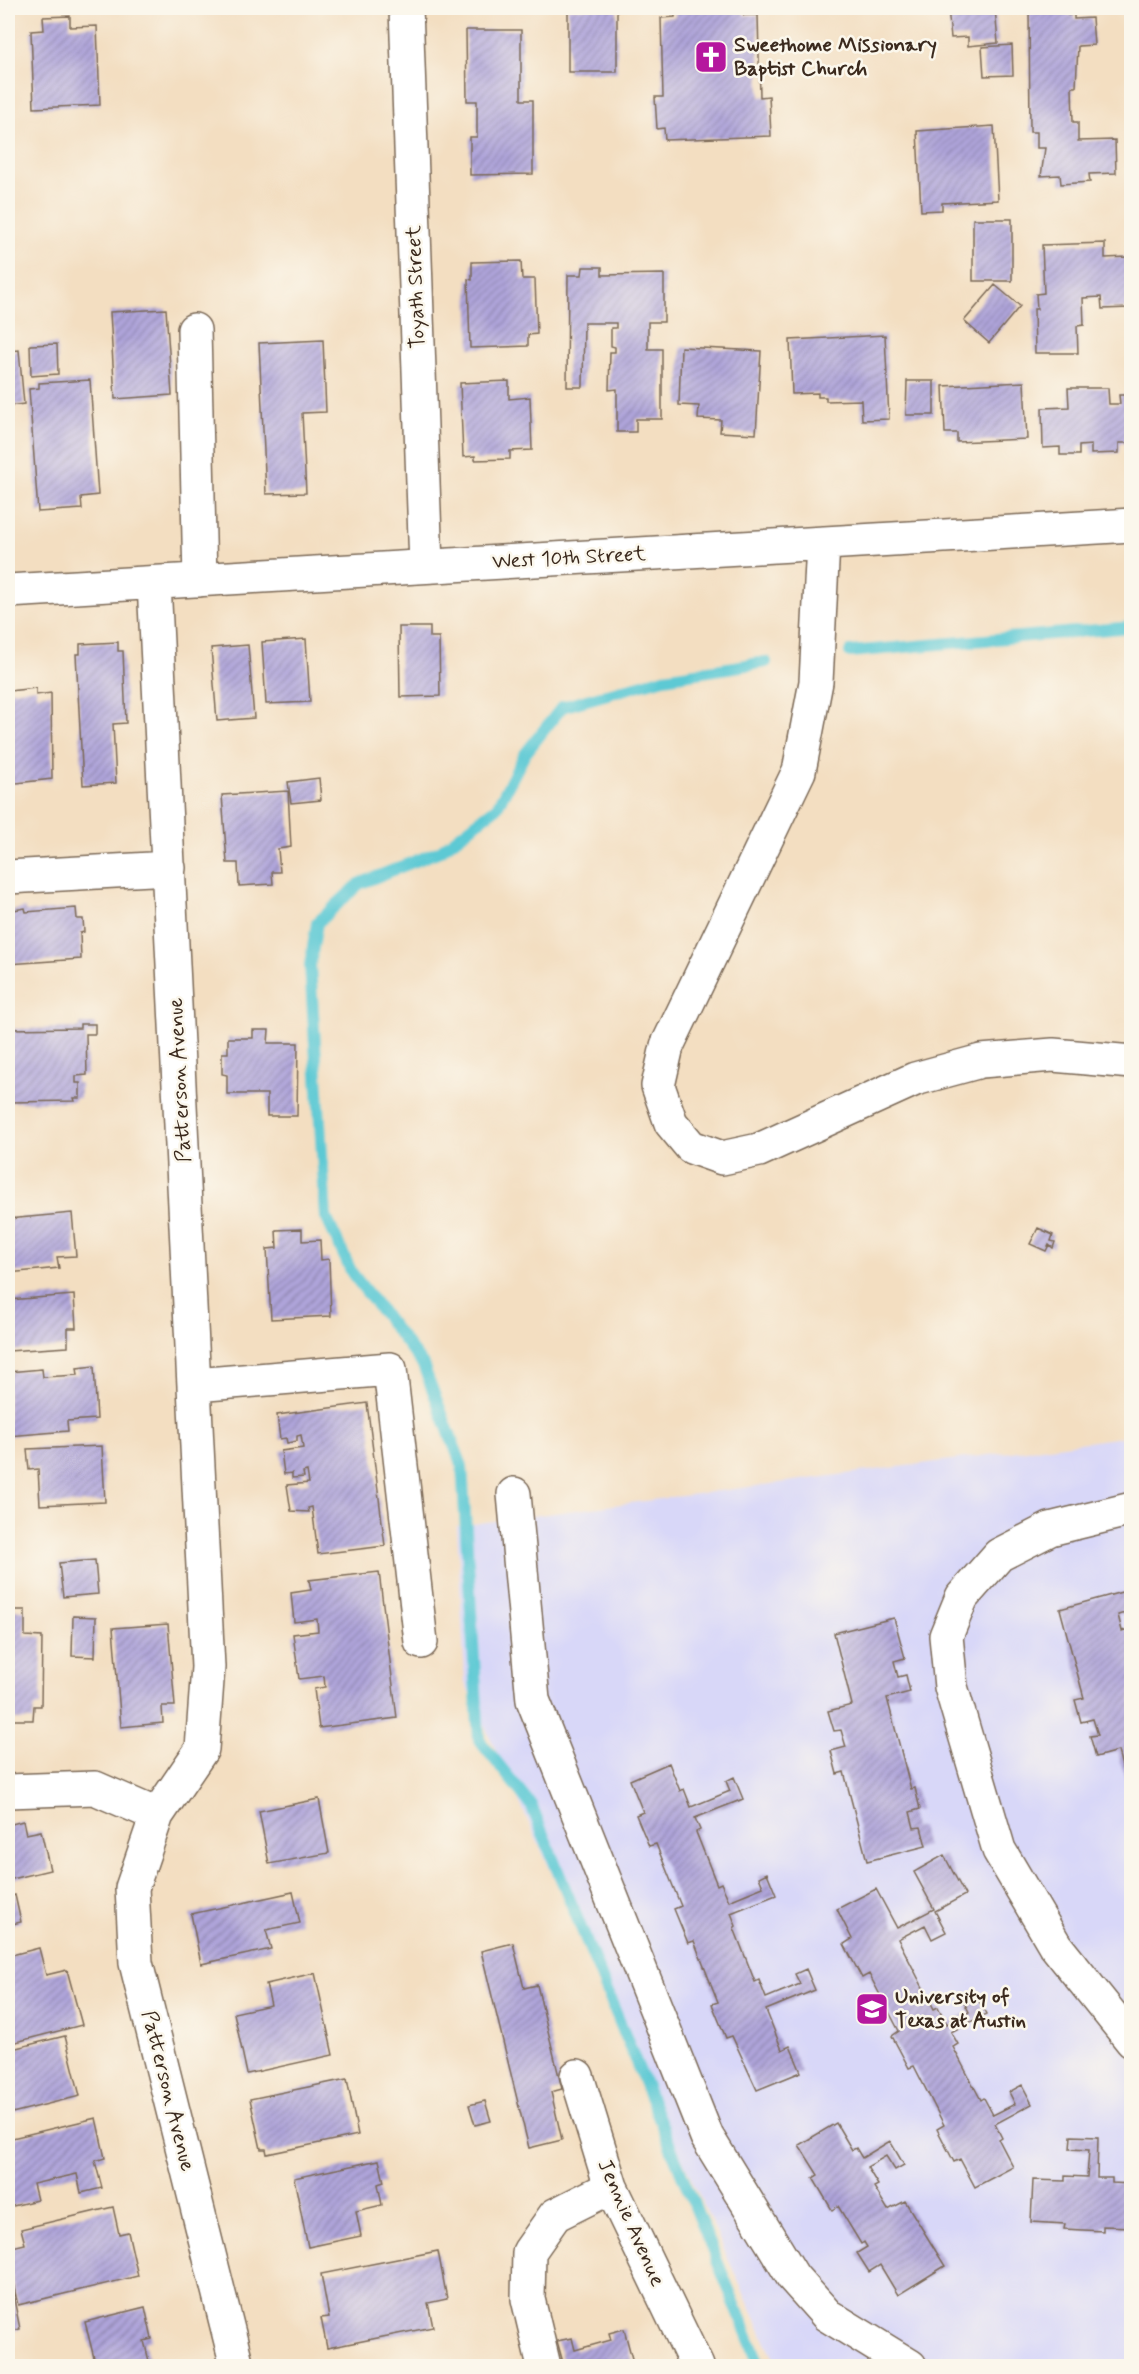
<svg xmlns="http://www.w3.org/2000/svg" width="1139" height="2374" font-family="Mynerve,sans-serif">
<defs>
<pattern id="building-hatch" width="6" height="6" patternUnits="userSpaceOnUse" patternTransform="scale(1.5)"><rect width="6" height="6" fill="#afa4da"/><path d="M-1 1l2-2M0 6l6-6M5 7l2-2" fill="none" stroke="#9086b0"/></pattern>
</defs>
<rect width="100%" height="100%" fill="#fbf7ec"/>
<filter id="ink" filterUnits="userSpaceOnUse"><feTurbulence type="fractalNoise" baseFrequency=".0167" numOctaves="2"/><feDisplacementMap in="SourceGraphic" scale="12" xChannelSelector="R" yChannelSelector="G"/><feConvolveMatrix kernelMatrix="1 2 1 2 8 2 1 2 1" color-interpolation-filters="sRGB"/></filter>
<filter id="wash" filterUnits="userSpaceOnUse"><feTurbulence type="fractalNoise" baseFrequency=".008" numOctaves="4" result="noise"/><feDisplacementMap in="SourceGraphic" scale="24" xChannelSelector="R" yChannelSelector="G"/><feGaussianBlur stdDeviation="1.35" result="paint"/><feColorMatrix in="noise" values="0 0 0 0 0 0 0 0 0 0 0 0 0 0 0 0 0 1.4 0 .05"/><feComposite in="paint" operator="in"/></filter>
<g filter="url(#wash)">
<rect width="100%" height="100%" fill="#f3dec1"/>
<path fill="#d8d7f8" d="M 1131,1436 L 1131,2366 L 777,2366 L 465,1683 L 457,1526 Z"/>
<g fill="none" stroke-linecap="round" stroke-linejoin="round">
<path stroke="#5dc9d4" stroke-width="12" d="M 850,652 L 1132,627
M 760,2366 L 531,1805 L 479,1740 L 462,1466 L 423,1365 L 352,1273 L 326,1217 L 310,965 L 317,923 L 359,884 L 440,851 L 497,807 L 525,754 L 562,707 L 664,678 L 766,662"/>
</g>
<g id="blocks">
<path fill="url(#building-hatch)" d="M 568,8 L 617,8 L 617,72 L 568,72 Z
M 675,8 L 744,8 L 744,15 L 758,15 L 760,97 L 769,96 L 771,136 L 665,140 L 664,128 L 657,129 L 655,97 L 663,97 L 661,18 L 675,17 Z
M 948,8 L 995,8 L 998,43 L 968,46 L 968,37 L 951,38 Z
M 1029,8 L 1068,8 L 1068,15 L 1074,14 L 1074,19 L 1092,18 L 1094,45 L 1078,46 L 1076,87 L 1072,87 L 1073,122 L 1078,122 L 1078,141 L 1115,140 L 1116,173 L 1089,174 L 1090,182 L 1061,184 L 1060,175 L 1041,176 L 1045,148 L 1037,148 L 1037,132 L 1030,132 Z
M 70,16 L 70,27 L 97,26 L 100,105 L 34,108 L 31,31 L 44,30 L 43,17 Z
M 466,30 L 521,30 L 521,100 L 533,100 L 533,174 L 470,175 L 470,137 L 477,137 L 477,101 L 467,101 Z
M 1012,45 L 1013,75 L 984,76 L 982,47 Z
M 994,126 L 998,200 L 942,203 L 942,210 L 921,211 L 917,131 Z
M 973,219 L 1012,219 L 1012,281 L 973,281 Z
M 1105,243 L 1105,258 L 1127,257 L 1129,308 L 1102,309 L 1101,297 L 1083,298 L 1084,325 L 1077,326 L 1078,353 L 1035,353 L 1034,309 L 1037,309 L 1036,294 L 1044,293 L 1042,245 Z
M 521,261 L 522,279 L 535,279 L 537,334 L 528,335 L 528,346 L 470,348 L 468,279 L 472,280 L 472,262 Z
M 583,267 L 602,267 L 602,275 L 664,274 L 664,322 L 648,322 L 648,349 L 662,349 L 662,419 L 636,419 L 636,432 L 617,432 L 617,389 L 609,390 L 610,352 L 615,352 L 615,347 L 611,346 L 611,328 L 616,328 L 616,323 L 584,323 L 583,387 L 567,387 L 568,275 L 582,275 Z
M 995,285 L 1020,306 L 989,343 L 964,321 Z
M 166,309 L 172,395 L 115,399 L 110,312 Z
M 885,335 L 889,419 L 862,420 L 861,400 L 826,401 L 826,397 L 818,397 L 818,393 L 792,394 L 790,340 Z
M 323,340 L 326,412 L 302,413 L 306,493 L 266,494 L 259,343 Z
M 57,344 L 58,374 L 31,376 L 30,345 Z
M 681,347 L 761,351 L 756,434 L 720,432 L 721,420 L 698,419 L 699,406 L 679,405 Z
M 19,350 L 24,404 L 8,406 L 8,351 Z
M 90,380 L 98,495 L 81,497 L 82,509 L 38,512 L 29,389 L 39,388 L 39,383 Z
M 509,381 L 509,399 L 530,397 L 532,450 L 510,451 L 510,459 L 475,460 L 475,456 L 463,457 L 460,383 Z
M 907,381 L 934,381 L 934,415 L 906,415 Z
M 1024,382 L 1027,439 L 957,442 L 957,433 L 945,433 L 943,386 Z
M 1068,388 L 1108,388 L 1109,404 L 1120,404 L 1119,395 L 1129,395 L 1130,443 L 1119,443 L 1119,453 L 1091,454 L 1091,445 L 1079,446 L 1079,455 L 1060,455 L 1060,447 L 1043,448 L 1042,408 L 1069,407 Z
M 399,627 L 430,627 L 430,637 L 439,637 L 440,696 L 400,697 Z
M 306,639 L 310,702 L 266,704 L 262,642 Z
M 118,642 L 118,651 L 123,651 L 126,723 L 113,724 L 116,783 L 83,785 L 76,654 L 80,654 L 80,644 Z
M 248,645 L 254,718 L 217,721 L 211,648 Z
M 36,688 L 36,695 L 51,693 L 52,779 L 8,784 L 8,696 L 10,696 L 9,691 Z
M 319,778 L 321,800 L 291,803 L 288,782 Z
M 288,791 L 291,847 L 278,849 L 280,872 L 272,872 L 273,884 L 239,886 L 238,863 L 227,863 L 222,795 Z
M 25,908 L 26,912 L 76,908 L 77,919 L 83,919 L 84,932 L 80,933 L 81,959 L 8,964 L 8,911 Z
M 80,1024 L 95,1024 L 95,1034 L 86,1034 L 87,1075 L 76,1076 L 76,1083 L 80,1083 L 80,1098 L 74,1098 L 75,1101 L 8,1102 L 8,1029 L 80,1028 Z
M 253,1030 L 269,1030 L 268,1043 L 298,1043 L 297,1116 L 267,1116 L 267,1094 L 227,1094 L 227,1075 L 222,1074 L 222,1053 L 228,1053 L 228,1038 L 253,1038 Z
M 72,1213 L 76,1256 L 57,1257 L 59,1268 L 8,1273 L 8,1219 Z
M 1038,1228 L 1053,1235 L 1051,1241 L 1055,1242 L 1053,1248 L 1049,1245 L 1046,1251 L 1030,1244 Z
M 302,1229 L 302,1241 L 320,1240 L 321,1260 L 329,1259 L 331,1316 L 271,1319 L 267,1249 L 277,1248 L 276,1230 Z
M 74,1295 L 76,1328 L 68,1328 L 68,1347 L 8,1351 L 8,1300 Z
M 94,1366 L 97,1419 L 67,1421 L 68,1431 L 8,1436 L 8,1372 L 42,1369 L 43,1377 L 78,1375 L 77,1368 Z
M 367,1403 L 385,1546 L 318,1554 L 312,1507 L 308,1508 L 309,1512 L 291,1511 L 287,1485 L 309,1483 L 307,1471 L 303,1472 L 304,1477 L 292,1478 L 292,1473 L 284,1474 L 281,1451 L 303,1448 L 301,1435 L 297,1436 L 297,1441 L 287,1443 L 286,1438 L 280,1439 L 277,1415 Z
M 102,1446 L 105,1502 L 40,1505 L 38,1469 L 29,1470 L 27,1449 Z
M 95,1560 L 98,1594 L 63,1597 L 59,1563 Z
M 379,1572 L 397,1718 L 319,1728 L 314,1689 L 325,1687 L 324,1676 L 299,1679 L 293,1634 L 318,1631 L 317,1619 L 294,1622 L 291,1593 L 311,1590 L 309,1580 Z
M 1122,1592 L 1128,1612 L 1118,1615 L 1122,1631 L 1131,1628 L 1132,1632 L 1131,1801 L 1118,1751 L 1096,1757 L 1090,1736 L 1098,1735 L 1093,1719 L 1081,1722 L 1075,1700 L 1084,1698 L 1060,1609 Z
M 8,1601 L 12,1601 L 12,1610 L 25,1610 L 25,1636 L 42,1637 L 41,1706 L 34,1706 L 33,1720 L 8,1720 Z
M 73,1616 L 96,1617 L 95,1657 L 72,1656 Z
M 894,1618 L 905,1658 L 894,1661 L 898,1677 L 906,1675 L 910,1692 L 887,1698 L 911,1789 L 915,1788 L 920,1809 L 910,1812 L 914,1828 L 921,1827 L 926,1846 L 867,1861 L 844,1772 L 837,1774 L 831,1751 L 846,1747 L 841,1730 L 834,1731 L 828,1711 L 852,1705 L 834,1633 Z
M 168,1624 L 175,1706 L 162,1706 L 163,1723 L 121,1727 L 113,1628 Z
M 669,1763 L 680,1791 L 684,1789 L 691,1807 L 730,1791 L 726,1781 L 734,1777 L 743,1799 L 695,1818 L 700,1830 L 696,1832 L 717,1885 L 721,1883 L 729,1901 L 763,1887 L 759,1877 L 767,1873 L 776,1895 L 731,1913 L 736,1926 L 734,1928 L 755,1982 L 759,1980 L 766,1998 L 800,1984 L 795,1974 L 806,1969 L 815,1990 L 766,2010 L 782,2050 L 790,2046 L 801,2072 L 757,2090 L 732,2036 L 726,2038 L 712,2004 L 718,2002 L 694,1941 L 688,1943 L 674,1909 L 681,1906 L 656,1844 L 649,1846 L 636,1815 L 643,1812 L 630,1780 Z
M 319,1799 L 329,1853 L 269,1864 L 259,1811 Z
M 23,1821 L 26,1834 L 41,1831 L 50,1870 L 8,1880 L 8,1825 Z
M 944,1855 L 965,1895 L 935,1911 L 946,1932 L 932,1939 L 925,1925 L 898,1939 L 934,2009 L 938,2007 L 947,2024 L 969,2012 L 963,2000 L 975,1994 L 986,2014 L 951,2032 L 958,2044 L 953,2047 L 981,2100 L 984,2098 L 993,2115 L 1015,2104 L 1009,2092 L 1022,2085 L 1032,2104 L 995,2124 L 1002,2138 L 999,2140 L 1013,2167 L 975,2187 L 960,2159 L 954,2162 L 937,2129 L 944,2125 L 914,2066 L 909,2068 L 892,2036 L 899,2031 L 869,1974 L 862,1978 L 844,1944 L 852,1939 L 837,1909 L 876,1889 L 897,1928 L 934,1909 L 914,1872 Z
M 293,1892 L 300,1923 L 266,1930 L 271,1949 L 201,1964 L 191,1914 Z
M 15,1895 L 21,1922 L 8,1925 L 8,1897 Z
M 513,1943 L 524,1988 L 537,1985 L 562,2089 L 551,2092 L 562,2140 L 529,2148 L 481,1951 Z
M 39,1948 L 46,1975 L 67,1970 L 82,2025 L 8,2044 L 8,1956 Z
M 315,1973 L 333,2055 L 247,2074 L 234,2013 L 271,2005 L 266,1984 Z
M 65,2036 L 80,2096 L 8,2114 L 8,2050 Z
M 347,2079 L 358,2135 L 267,2154 L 266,2149 L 261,2149 L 250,2099 Z
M 485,2101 L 491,2121 L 475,2125 L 469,2105 Z
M 96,2118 L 105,2158 L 95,2161 L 102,2188 L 81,2193 L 77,2174 L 33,2184 L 37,2200 L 9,2207 L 8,2139 Z
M 836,2123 L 852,2150 L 856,2148 L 862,2158 L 890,2141 L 904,2165 L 895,2170 L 886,2156 L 867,2167 L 878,2185 L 874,2187 L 888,2210 L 905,2201 L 945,2266 L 898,2295 L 880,2265 L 869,2272 L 857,2253 L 867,2247 L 864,2242 L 861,2244 L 838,2206 L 832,2210 L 813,2178 L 818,2175 L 799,2145 Z
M 1071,2136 L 1098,2137 L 1097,2178 L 1112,2178 L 1112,2183 L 1132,2184 L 1132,2227 L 1103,2226 L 1103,2231 L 1064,2229 L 1065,2224 L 1031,2222 L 1033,2180 L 1065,2181 L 1065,2176 L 1087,2177 L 1089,2150 L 1070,2149 Z
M 379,2160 L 384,2182 L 378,2184 L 382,2205 L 356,2211 L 361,2236 L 308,2247 L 294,2178 Z
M 113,2207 L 119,2234 L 128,2232 L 138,2276 L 18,2305 L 8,2261 L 8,2248 L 25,2244 L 21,2229 Z
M 438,2251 L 447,2299 L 428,2303 L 433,2327 L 327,2348 L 321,2318 L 329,2317 L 321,2274 Z
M 13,2294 L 20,2329 L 8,2332 L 8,2295 Z
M 145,2307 L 152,2339 L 144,2341 L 150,2365 L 96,2366 L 85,2322 Z
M 624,2329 L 634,2366 L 564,2366 L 557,2341 L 572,2338 L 575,2350 L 611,2340 L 609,2333 Z"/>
</g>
</g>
<g filter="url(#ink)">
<use href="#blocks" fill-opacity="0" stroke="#7b6957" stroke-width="1.5"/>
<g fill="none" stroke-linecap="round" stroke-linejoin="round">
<g stroke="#7b6957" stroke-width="36">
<path id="minor" d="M 406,8 L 426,566
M 194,330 L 200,580
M 823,543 L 816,682 L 799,771 L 667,1046 L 658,1086 L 671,1123 L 691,1147 L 722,1158 L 759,1150 L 915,1079 L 981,1061 L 1053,1055 L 1132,1062
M 154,583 L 208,1667 L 202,1749 L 157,1815 L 132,1888 L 136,1963 L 237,2366
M 8,591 L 1132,525
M 8,877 L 169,868
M 195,1385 L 390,1369 L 421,1642
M 514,1494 L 533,1700 L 707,2137 L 793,2277 L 827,2315 L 910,2366
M 1132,1509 L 1050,1529 L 999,1555 L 962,1597 L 946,1636 L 951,1687 L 999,1850 L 1055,1945 L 1132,2041
M 8,1791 L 95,1788 L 157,1815
M 577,2076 L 611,2187 L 697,2366
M 544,2366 L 528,2299 L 529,2252 L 555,2215 L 611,2187"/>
</g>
<use href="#minor" stroke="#fff" stroke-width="33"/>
</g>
</g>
<defs>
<g id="church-square" transform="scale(1.725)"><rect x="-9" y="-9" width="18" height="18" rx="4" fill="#b5179e" stroke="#fbf7ec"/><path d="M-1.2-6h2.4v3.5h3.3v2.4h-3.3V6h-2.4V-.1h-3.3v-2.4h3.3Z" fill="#fff"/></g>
<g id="university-square" transform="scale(1.725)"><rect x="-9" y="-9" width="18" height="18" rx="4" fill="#b5179e" stroke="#fbf7ec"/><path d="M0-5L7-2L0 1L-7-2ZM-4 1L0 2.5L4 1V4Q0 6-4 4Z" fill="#fff"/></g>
</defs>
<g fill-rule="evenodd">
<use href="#church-square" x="711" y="57"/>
<use href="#university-square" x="872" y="2009"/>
</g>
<g text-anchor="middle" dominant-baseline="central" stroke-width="5" stroke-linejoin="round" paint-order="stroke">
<g font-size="21" font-weight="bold" fill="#3b2a1e" stroke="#fbf7ec" text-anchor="start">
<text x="734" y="45">Sweethome Missionary<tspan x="734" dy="24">Baptist Church</tspan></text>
<text x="895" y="1997">University of<tspan x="895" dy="24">Texas at Austin</tspan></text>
</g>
<g font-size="21" fill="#3b2a1e" stroke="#fbf7ec">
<text transform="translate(416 287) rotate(-92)">Toyath Street</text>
<text transform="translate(569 558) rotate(-3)">West 10th Street</text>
<text transform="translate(180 1080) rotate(-93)">Patterson Avenue</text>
<text transform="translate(168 2091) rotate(76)">Patterson Avenue</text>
<text transform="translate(631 2223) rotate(66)">Jennie Avenue</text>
</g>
</g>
<rect width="1139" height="2374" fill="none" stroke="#fbf7ec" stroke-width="30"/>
</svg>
